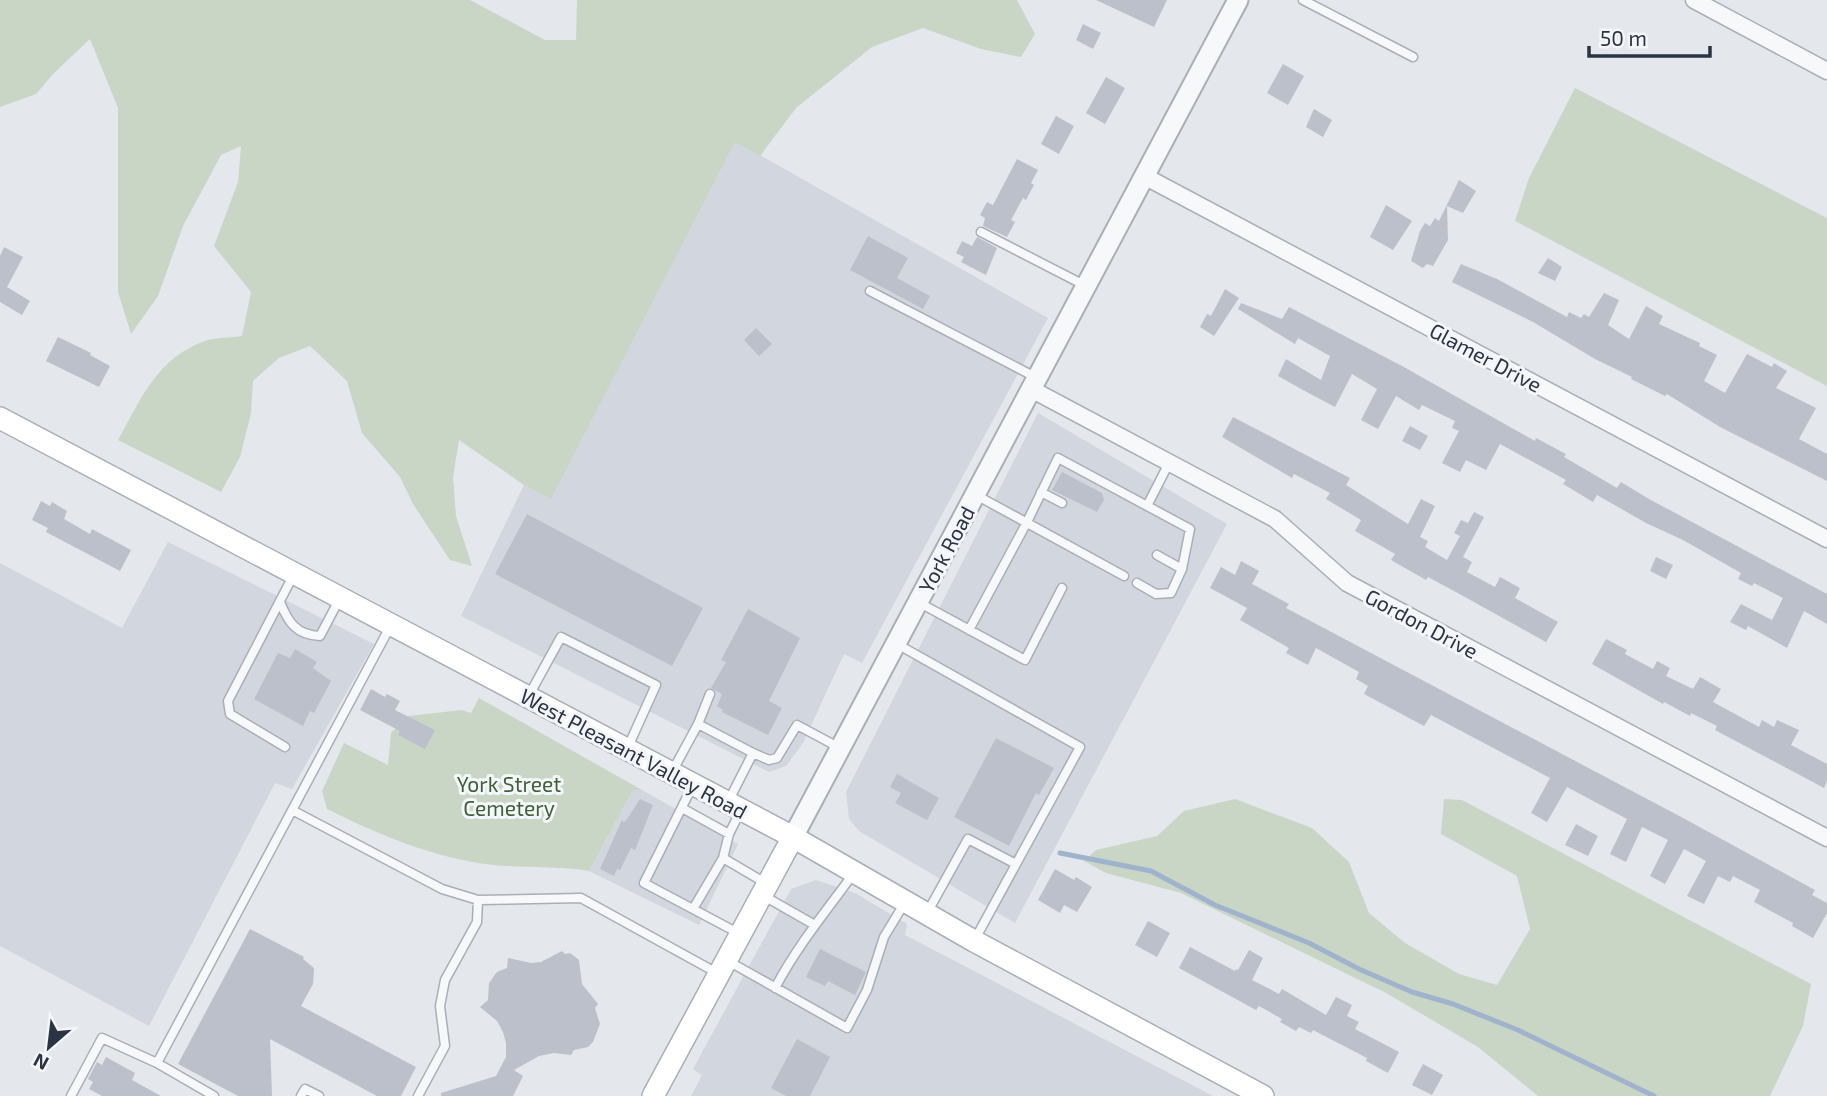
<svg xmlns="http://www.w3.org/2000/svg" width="1827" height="1096" font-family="'Exo 2',sans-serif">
<rect width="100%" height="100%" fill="#e4e7ec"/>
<path fill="#d2d6de" d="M 735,141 L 1048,318 L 862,663 L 844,654 L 803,743 L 786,766 L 769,772 L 461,616 L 524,485 L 551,498 Z
M 1038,413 L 1227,524 L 1015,923 L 859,831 L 849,819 L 846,792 Z
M 168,542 L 374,644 L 292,789 L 275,783 L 149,1026 L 0,946 L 0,563 L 122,628 Z
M 633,790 L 642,790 L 738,844 L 699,925 L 589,871 Z
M 816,880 L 855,893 L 907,924 L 905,935 L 1213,1096 L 691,1096 L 702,1075 L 693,1069 L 791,889 Z"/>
<path fill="#c9d6c5" d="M 0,0 L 470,0 L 545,40 L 576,40 L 577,0 L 1017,0 L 1035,34 L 1021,57 L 981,49 L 923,28 L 872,47 L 796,108 L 760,156 L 735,142 L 551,499 L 524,485 L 459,440 L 453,477 L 456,516 L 472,566 L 450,560 L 413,504 L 400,477 L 362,433 L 347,381 L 310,346 L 279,358 L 253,381 L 251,413 L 240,457 L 221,492 L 118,440 C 140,400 158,357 205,341 C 216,337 230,338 242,336 L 251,292 L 214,246 L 238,182 L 241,146 L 221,155 L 183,226 L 158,296 L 131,334 L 118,292 L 118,108 L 90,39 L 54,73 L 36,94 L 0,107 Z
M 1575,88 L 1827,218 L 1827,386 L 1515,221 L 1529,178 Z
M 479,698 L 642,790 L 633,790 L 589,871 C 558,866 525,868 493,865 C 434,858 379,835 327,809 L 322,791 L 344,743 L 388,765 L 391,733 L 408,716 L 462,710 L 471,713 Z
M 1235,799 L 1312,828 L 1349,862 L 1369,913 L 1405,943 L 1459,974 L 1497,985 L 1530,929 L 1517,876 L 1441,834 L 1444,799 L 1462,800 L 1811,984 L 1803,1026 L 1770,1096 L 1538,1096 L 1478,1047 L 1386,993 L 1181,893 L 1106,873 L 1084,861 L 1096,850 L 1157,836 L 1184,811 Z"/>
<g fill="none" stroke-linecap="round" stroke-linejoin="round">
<path stroke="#9fb4cc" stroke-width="5" d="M 1060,853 L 1151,871 L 1215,905 L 1309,943 L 1359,969 L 1412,992 L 1453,1004 L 1518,1030 L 1654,1096"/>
</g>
<path fill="#bbc0ca" d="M 1096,0 L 1167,0 L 1154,27 Z
M 1083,24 L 1101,33 L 1093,49 L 1076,40 Z
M 1283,64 L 1304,76 L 1288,105 L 1267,93 Z
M 1106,77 L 1125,88 L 1105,124 L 1086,113 Z
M 1314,109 L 1332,120 L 1323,137 L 1306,127 Z
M 1056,116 L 1074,126 L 1059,154 L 1041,144 Z
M 1017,159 L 1038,170 L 1031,183 L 1034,185 L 1026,200 L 1023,198 L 1011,220 L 1015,222 L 1007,237 L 983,226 L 985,218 L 980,215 L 987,202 L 993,205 Z
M 1459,180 L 1476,191 L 1463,213 L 1447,206 L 1448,240 L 1433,266 L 1427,264 L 1423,268 L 1411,261 L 1420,231 L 1425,223 L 1430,226 L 1435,218 L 1439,221 Z
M 1386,205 L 1412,221 L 1393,250 L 1370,237 Z
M 868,236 L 908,258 L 897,278 L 930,296 L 923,309 L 850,270 Z
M 977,237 L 997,248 L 986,275 L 961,262 L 964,257 L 956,253 L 962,241 L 972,246 Z
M 4,247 L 23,257 L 7,287 L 30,301 L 22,315 L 0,302 L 0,256 Z
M 1548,258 L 1562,267 L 1555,281 L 1538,273 Z
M 1461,264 L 1497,279 L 1567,317 L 1569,312 L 1581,318 L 1584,314 L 1589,317 L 1604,293 L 1619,300 L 1608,325 L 1629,339 L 1646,306 L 1663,316 L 1659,324 L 1700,343 L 1699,346 L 1717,355 L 1704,381 L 1725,393 L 1747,354 L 1772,367 L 1774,363 L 1787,371 L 1776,388 L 1816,408 L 1799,439 L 1827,454 L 1827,481 L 1720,427 L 1667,394 L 1665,396 L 1631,379 L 1632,377 L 1595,359 L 1533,322 L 1452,282 Z
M 1225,289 L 1239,298 L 1214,336 L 1200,327 L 1207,314 L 1211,316 Z
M 1241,303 L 1282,319 L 1289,307 L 1402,366 L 1535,441 L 1536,438 L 1566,454 L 1564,457 L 1617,488 L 1621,482 L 1649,499 L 1827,594 L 1827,624 L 1804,611 L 1787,648 L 1748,626 L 1746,630 L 1730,622 L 1741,604 L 1772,620 L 1783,598 L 1754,583 L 1752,586 L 1738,579 L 1741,573 L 1683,540 L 1646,523 L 1597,495 L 1593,502 L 1563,484 L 1566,480 L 1500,444 L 1486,470 L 1466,460 L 1460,472 L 1442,463 L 1459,431 L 1452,428 L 1455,421 L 1422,405 L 1419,410 L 1396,396 L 1378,429 L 1361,420 L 1377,389 L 1352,374 L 1335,407 L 1303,390 L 1278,376 L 1286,359 L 1321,380 L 1330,356 L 1298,338 L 1295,344 L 1238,309 Z
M 756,328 L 772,344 L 759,356 L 744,340 Z
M 58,337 L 91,353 L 90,355 L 110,366 L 99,387 L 46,361 Z
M 1233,417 L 1350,478 L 1346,485 L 1408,524 L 1421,499 L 1435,506 L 1420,537 L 1428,541 L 1425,547 L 1447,560 L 1460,536 L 1454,533 L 1461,520 L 1468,523 L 1474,512 L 1484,517 L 1463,557 L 1472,562 L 1467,572 L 1495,587 L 1500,577 L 1520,588 L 1515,598 L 1558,622 L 1546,642 L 1465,597 L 1428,577 L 1426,580 L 1391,560 L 1395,554 L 1355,531 L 1361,520 L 1326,499 L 1330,493 L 1294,474 L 1292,478 L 1222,437 Z
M 1410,426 L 1428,436 L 1420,450 L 1402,441 Z
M 1062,472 L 1102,493 L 1104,500 L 1097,512 L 1052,490 Z
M 41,501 L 50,506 L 52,502 L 67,511 L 64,519 L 90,534 L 92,529 L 131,550 L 120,571 L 46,532 L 48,528 L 32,520 Z
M 527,514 L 703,608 L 672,666 L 495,574 Z
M 1656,557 L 1673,565 L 1666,579 L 1650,571 Z
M 1241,561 L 1259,571 L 1252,584 L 1289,604 L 1286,608 L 1685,819 L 1815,890 L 1812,895 L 1827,903 L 1827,913 L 1813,938 L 1792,926 L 1793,923 L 1754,902 L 1760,890 L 1733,876 L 1730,882 L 1718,876 L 1704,904 L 1687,896 L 1706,861 L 1684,849 L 1665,884 L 1650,876 L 1668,840 L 1642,827 L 1626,862 L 1610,854 L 1627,819 L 1567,787 L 1547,822 L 1531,813 L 1550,778 L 1431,715 L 1424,726 L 1364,694 L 1368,686 L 1356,679 L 1359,672 L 1316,648 L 1308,665 L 1286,653 L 1289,648 L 1240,620 L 1247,608 L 1210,588 L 1221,567 L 1235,575 Z
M 748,609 L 800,638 L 769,701 L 782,708 L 768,735 L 722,712 L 723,710 L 717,706 L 722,694 L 711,688 L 726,662 L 721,660 Z
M 1606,639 L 1627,650 L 1625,654 L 1653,669 L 1657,661 L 1670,668 L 1666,676 L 1693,689 L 1700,677 L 1721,689 L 1713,702 L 1759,727 L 1762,720 L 1774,727 L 1777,720 L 1799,730 L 1791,745 L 1827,764 L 1827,781 L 1824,788 L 1715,730 L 1717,726 L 1691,713 L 1690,716 L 1664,702 L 1663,704 L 1592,664 Z
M 295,649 L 317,662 L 313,668 L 331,681 L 314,713 L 310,711 L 303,726 L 254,699 L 278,653 L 290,658 Z
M 371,689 L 385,697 L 387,694 L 400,701 L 395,710 L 435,730 L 425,749 L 398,735 L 400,731 L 360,710 Z
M 996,738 L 1054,768 L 1039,795 L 1036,793 L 1009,846 L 954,817 Z
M 897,774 L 939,798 L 927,820 L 895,803 L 901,793 L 890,787 Z
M 640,799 L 653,805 L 635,850 L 631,848 L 620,870 L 617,869 L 614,876 L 600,869 L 622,820 L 624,822 L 627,819 Z
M 1576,824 L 1598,836 L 1588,856 L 1565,845 Z
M 1055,869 L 1074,880 L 1076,877 L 1092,887 L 1077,912 L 1064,905 L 1060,913 L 1038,900 Z
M 1148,921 L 1170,933 L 1157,957 L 1135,945 Z
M 250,929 L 304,957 L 303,959 L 314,968 L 313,984 L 301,1006 L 416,1067 L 401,1096 L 377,1096 L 270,1039 L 272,1096 L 238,1096 L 178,1064 Z
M 1190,947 L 1235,971 L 1236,969 L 1238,970 L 1249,950 L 1263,958 L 1252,980 L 1279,994 L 1282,989 L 1326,1015 L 1336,997 L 1352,1005 L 1347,1016 L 1359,1022 L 1355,1029 L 1399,1052 L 1388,1073 L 1366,1061 L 1367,1058 L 1313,1030 L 1311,1033 L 1299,1027 L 1296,1031 L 1280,1022 L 1282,1019 L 1259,1006 L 1256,1010 L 1179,968 Z
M 820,949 L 866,972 L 855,995 L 828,981 L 825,986 L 806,977 Z
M 562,951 L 565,954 L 570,953 L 579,960 L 582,984 L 598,1004 L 595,1008 L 600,1024 L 593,1042 L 588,1047 L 574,1050 L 571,1055 L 554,1053 L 539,1056 L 514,1070 L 523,1076 L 513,1096 L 441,1096 L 441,1093 L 496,1076 L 506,1057 L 506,1043 L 503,1032 L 497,1021 L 480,1007 L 488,1000 L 489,983 L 497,972 L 507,968 L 508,958 L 531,963 L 541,962 Z
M 797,1039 L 830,1057 L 810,1096 L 786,1096 L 771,1088 Z
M 106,1057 L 135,1073 L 132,1080 L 161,1096 L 102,1096 L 89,1089 L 93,1082 L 88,1079 L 97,1062 L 102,1065 Z
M 1423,1064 L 1443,1075 L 1432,1095 L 1412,1085 Z"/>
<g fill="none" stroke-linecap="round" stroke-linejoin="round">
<g stroke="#a9aeb7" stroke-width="11">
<path id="service" d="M 1303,0 L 1413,57
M 981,232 L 1086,286
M 870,291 L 1037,378
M 1041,492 L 1062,503
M 976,495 L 1124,576
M 1147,506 L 1169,463
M 1157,555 L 1182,569
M 280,602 C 288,622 296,635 320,636 L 340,598
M 918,602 L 1025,660 L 1062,588
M 969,630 L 1027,522 L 1058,458 L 1190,529 L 1182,569 L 1171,593 L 1156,594 L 1137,583
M 897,644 L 1080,747 L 974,941
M 528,697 L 561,637 L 656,685 L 627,749
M 698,724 L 710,694
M 285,747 L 230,714 L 228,701 L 294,574
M 753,753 L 769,760 L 777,758 L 797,725 L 840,748
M 672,772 L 698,724 L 753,753 L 728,802
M 693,785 L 644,883 L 740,934
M 682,808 L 729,834
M 292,810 L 442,889 L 478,900 L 581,898 L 719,974
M 723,858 L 729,834 L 740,812
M 764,896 L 813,924
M 693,909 L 723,858 L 767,884
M 927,913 L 968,839 L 1016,864
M 728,961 L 847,1028 L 867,990 L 884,937 L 904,904
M 775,988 C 798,945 826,911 854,873
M 157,1063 L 391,625
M 71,1096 L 102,1038 L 157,1063 L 214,1096
M 301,1096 L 305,1089 L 319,1096
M 418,1096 L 445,1046 L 440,1006 L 445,980 L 477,922 L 478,900"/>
</g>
<g stroke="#a9aeb7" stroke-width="19">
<path id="minor" d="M 1694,0 L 1827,71
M 1144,176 L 1827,539
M 1031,389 L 1275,519 L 1347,583 L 1827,838"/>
</g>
<g stroke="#a9aeb7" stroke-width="23">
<path id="tertiary" d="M 793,837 L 1238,0"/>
</g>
<g stroke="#a9aeb7" stroke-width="24">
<path id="secondary" d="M 0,418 L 793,837 L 974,941 L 1263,1096
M 653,1096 L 793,837"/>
</g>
<use href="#service" stroke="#f7f8fa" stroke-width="8"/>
<use href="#minor" stroke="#f7f8fa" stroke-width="16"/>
<use href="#tertiary" stroke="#f7f8fa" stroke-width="19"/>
<use href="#secondary" stroke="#fff" stroke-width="21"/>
</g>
<g text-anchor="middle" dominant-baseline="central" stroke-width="6" stroke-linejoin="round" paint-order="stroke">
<g font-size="21" fill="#2b3445" stroke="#f4f6f9">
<text transform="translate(1486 357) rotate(28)">Glamer Drive</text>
<text transform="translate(946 549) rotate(-62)">York Road</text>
<text transform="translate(1422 623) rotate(28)">Gordon Drive</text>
<text transform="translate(634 753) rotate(28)">West Pleasant Valley Road</text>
</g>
<g font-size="21" fill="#3f6138" stroke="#f4f6f9">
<text x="509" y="783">York Street<tspan x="509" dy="24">Cemetery</tspan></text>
</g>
</g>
<g transform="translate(49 1047) rotate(208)" stroke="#f4f6f9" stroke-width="5" paint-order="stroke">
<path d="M0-5L12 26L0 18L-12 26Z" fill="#2b3445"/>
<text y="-10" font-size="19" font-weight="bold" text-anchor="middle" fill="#2b3445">N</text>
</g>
<path d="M1589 46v10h121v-10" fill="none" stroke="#2b3445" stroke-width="3.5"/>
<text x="1600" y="46" font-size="21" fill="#2b3445" stroke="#f4f6f9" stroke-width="5" paint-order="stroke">50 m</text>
</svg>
